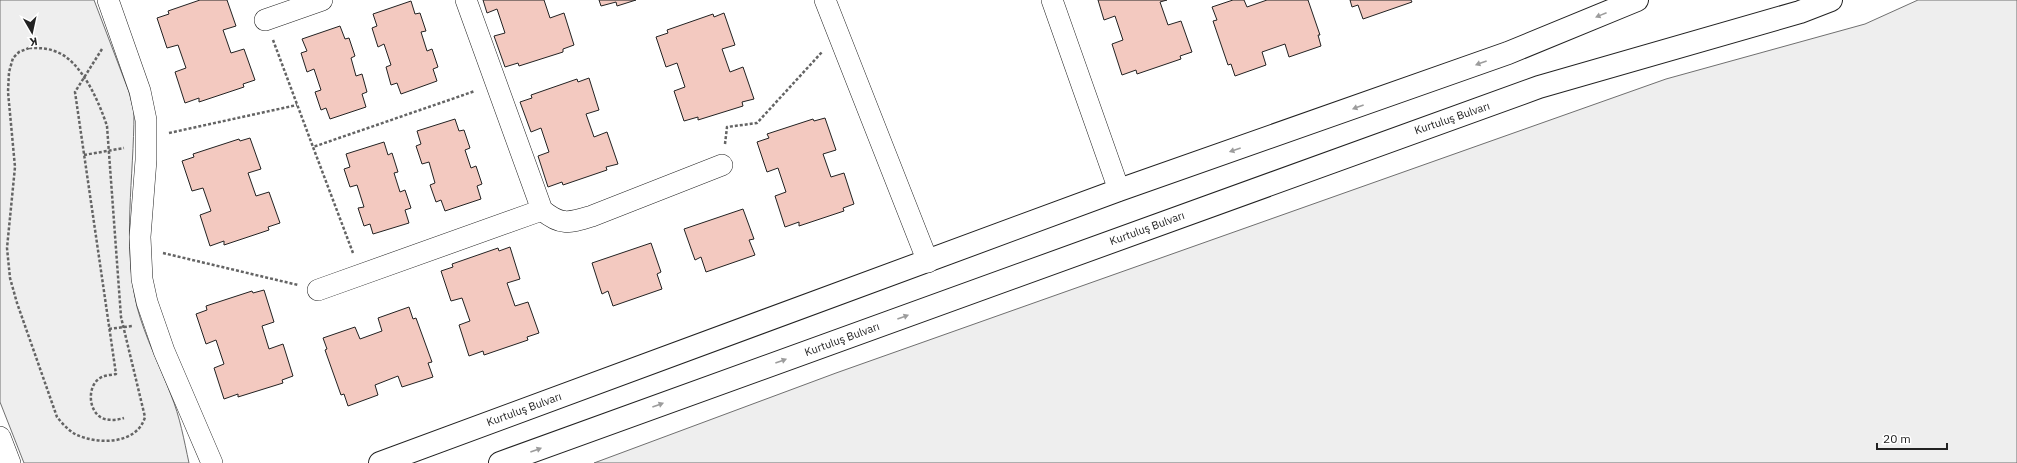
<svg xmlns="http://www.w3.org/2000/svg" width="2017" height="463" font-family="'IBM Plex Sans',sans-serif">
<rect width="100%" height="100%" fill="#fff"/>
<path fill="#eee" stroke="#6f6f6f" d="M 0,0 L 94,0 L 129,92 L 134,112 C 134,177 122,243 137,307 C 145,337 160,366 171,395 C 180,417 184,440 189,463 L 24,463 L 0,402 Z
M 1918,0 L 2017,0 L 2017,463 L 594,463 L 836,373 L 1666,79 L 1865,24 Z"/>
<path fill="#f3c9c0" stroke="#222" d="M 200,0 L 227,0 L 236,26 L 223,30 L 231,53 L 244,49 L 255,80 L 243,84 L 244,87 L 199,102 L 199,98 L 185,103 L 175,72 L 186,68 L 178,45 L 167,48 L 157,18 L 169,14 L 168,11 Z
M 483,0 L 544,0 L 550,18 L 564,13 L 574,45 L 563,49 L 563,52 L 519,66 L 518,63 L 505,67 L 494,36 L 505,33 L 497,9 L 487,13 Z
M 599,0 L 636,0 L 617,6 L 616,2 L 601,6 Z
M 1098,0 L 1167,0 L 1160,2 L 1168,25 L 1181,21 L 1192,52 L 1180,56 L 1181,59 L 1137,74 L 1136,70 L 1122,75 L 1112,44 L 1123,40 L 1115,16 L 1104,20 Z
M 1233,0 L 1244,0 L 1247,7 L 1267,0 L 1308,0 L 1320,35 L 1318,35 L 1321,46 L 1289,57 L 1285,44 L 1262,52 L 1266,65 L 1235,76 L 1231,64 L 1228,65 L 1213,21 L 1217,20 L 1212,7 Z
M 1350,0 L 1411,0 L 1412,2 L 1363,19 L 1358,5 L 1352,7 Z
M 411,1 L 415,14 L 420,13 L 426,31 L 421,32 L 427,51 L 432,49 L 438,67 L 433,69 L 437,81 L 401,94 L 397,83 L 391,85 L 386,67 L 391,65 L 384,44 L 378,47 L 372,28 L 377,26 L 373,14 Z
M 724,13 L 735,45 L 722,49 L 730,72 L 743,67 L 754,99 L 742,102 L 743,106 L 698,120 L 698,117 L 684,121 L 674,91 L 685,87 L 677,63 L 666,67 L 656,37 L 668,33 L 667,30 L 713,14 L 714,17 Z
M 340,26 L 345,39 L 349,38 L 355,56 L 351,58 L 356,76 L 362,74 L 367,92 L 362,94 L 366,107 L 330,119 L 326,108 L 321,110 L 315,92 L 321,90 L 314,69 L 307,72 L 301,53 L 307,51 L 302,39 Z
M 589,78 L 599,110 L 586,114 L 594,137 L 607,132 L 618,164 L 606,167 L 607,170 L 563,185 L 562,182 L 548,187 L 538,156 L 549,152 L 541,128 L 531,132 L 520,102 L 532,98 L 531,95 L 577,79 L 578,82 Z
M 825,118 L 836,150 L 823,154 L 831,177 L 844,173 L 854,204 L 843,208 L 844,211 L 799,226 L 799,222 L 785,227 L 775,196 L 786,192 L 778,168 L 767,172 L 757,142 L 769,138 L 767,134 L 813,119 L 814,121 Z
M 455,119 L 459,131 L 464,130 L 470,148 L 465,150 L 471,168 L 476,166 L 482,184 L 477,186 L 481,199 L 445,211 L 441,200 L 436,202 L 430,185 L 435,183 L 429,162 L 422,164 L 416,146 L 421,144 L 417,131 Z
M 250,138 L 261,169 L 248,173 L 256,196 L 269,192 L 280,223 L 268,227 L 269,230 L 224,245 L 224,241 L 210,246 L 200,215 L 211,211 L 203,188 L 192,191 L 182,161 L 194,157 L 193,154 L 239,139 L 240,141 Z
M 384,142 L 388,155 L 392,153 L 398,172 L 394,173 L 400,192 L 405,190 L 411,208 L 405,210 L 409,223 L 373,234 L 370,224 L 364,226 L 358,208 L 364,207 L 357,185 L 350,187 L 344,169 L 350,167 L 346,154 Z
M 743,209 L 754,239 L 749,240 L 755,255 L 706,272 L 701,257 L 695,260 L 684,229 Z
M 651,243 L 661,272 L 657,274 L 662,289 L 613,306 L 608,291 L 602,294 L 592,263 Z
M 510,247 L 520,279 L 507,283 L 515,306 L 528,302 L 539,333 L 527,337 L 528,340 L 484,355 L 483,351 L 469,356 L 459,325 L 470,321 L 462,298 L 451,301 L 441,271 L 453,267 L 452,264 L 498,248 L 499,251 Z
M 264,290 L 274,322 L 262,326 L 269,349 L 283,344 L 293,376 L 282,380 L 283,383 L 238,397 L 238,394 L 224,399 L 214,368 L 224,364 L 216,340 L 206,344 L 196,314 L 207,310 L 206,306 L 252,291 L 253,293 Z
M 409,307 L 413,319 L 416,318 L 432,362 L 428,363 L 433,377 L 402,387 L 398,376 L 375,385 L 378,395 L 348,406 L 344,394 L 341,395 L 325,350 L 327,349 L 323,338 L 355,327 L 360,339 L 382,331 L 378,318 Z"/>
<g fill="none" stroke-linecap="round" stroke-linejoin="round">
<g stroke="#222" stroke-width="22">
<path id="minor" d="M 108,0 L 140,91 L 146,120 L 146,160 L 140,237 L 142,279 L 147,302 L 164,351 L 212,463
M 825,0 L 928,262
M 1052,0 L 1119,190
M 265,20 L 322,0
M 542,210 C 561,226 569,223 592,216 L 722,165
M 318,290 L 542,210 L 466,0
M 0,437 L 10,463"/>
</g>
<g stroke="#222" stroke-width="24">
<path id="trunk" d="M 380,463 L 1119,190 L 1508,53 L 1637,0
M 500,463 L 1539,87 L 1800,12 L 1831,0"/>
</g>
<path stroke="#646464" stroke-width="2.5" stroke-dasharray="3 2" stroke-linecap="butt" d="M 273,40 L 313,147
M 29,48 C 39,48 48,48 57,52 C 82,62 99,102 107,126 L 121,317 L 145,417 C 137,445 97,445 75,434 C 68,430 62,423 57,417 L 17,303 L 10,278 L 7,248 L 15,167 L 8,92 L 9,72 L 13,58 L 19,52 Z
M 102,49 L 75,92 L 116,374 C 111,375 105,375 100,378 C 87,386 88,411 102,418 C 109,421 117,420 124,418
M 169,133 L 297,105
M 725,144 L 727,127 L 757,123 L 822,52
M 84,155 L 124,148
M 163,253 L 298,285
M 353,253 L 313,147 L 475,91
M 109,329 L 132,326"/>
<use href="#minor" stroke="#fff" stroke-width="21"/>
<use href="#trunk" stroke="#fff" stroke-width="22"/>
</g>
<defs><path id="oneway-solid" d="M-6-.8H1V-3.2L6.5 0L1 3.2V.8H-6Z"/></defs>
<g fill="#9c9c9c">
<use href="#oneway-solid" transform="translate(1601 15) rotate(158)"/>
<use href="#oneway-solid" transform="translate(1481 63) rotate(160)"/>
<use href="#oneway-solid" transform="translate(1358 107) rotate(160)"/>
<use href="#oneway-solid" transform="translate(1235 150) rotate(161)"/>
<use href="#oneway-solid" transform="translate(903 317) rotate(-20)"/>
<use href="#oneway-solid" transform="translate(781 361) rotate(-20)"/>
<use href="#oneway-solid" transform="translate(658 405) rotate(-20)"/>
<use href="#oneway-solid" transform="translate(536 450) rotate(-20)"/>
</g>
<g text-anchor="middle" dominant-baseline="central" stroke-width="3" stroke-linejoin="round" paint-order="stroke">
<g font-size="11" fill="#222" stroke="#fff">
<text transform="translate(1452 118) rotate(-19)">Kurtuluş Bulvarı</text>
<text transform="translate(1147 228) rotate(-20)">Kurtuluş Bulvarı</text>
<text transform="translate(842 339) rotate(-20)">Kurtuluş Bulvarı</text>
<text transform="translate(524 409) rotate(-20)">Kurtuluş Bulvarı</text>
</g>
</g>
<g transform="translate(32 32) rotate(171)" stroke="#ffffff" stroke-width="3" paint-order="stroke">
<path d="M0-3L7 15L0 10L-7 15Z" fill="#222222"/>
<text y="-6" font-size="11" font-weight="bold" text-anchor="middle" fill="#222222">K</text>
</g>
<path d="M1877 443v6h70v-6" fill="none" stroke="#222222" stroke-width="2"/>
<text x="1883" y="443" font-size="12" fill="#222222" stroke="#ffffff" stroke-width="3" paint-order="stroke">20 m</text>
</svg>
